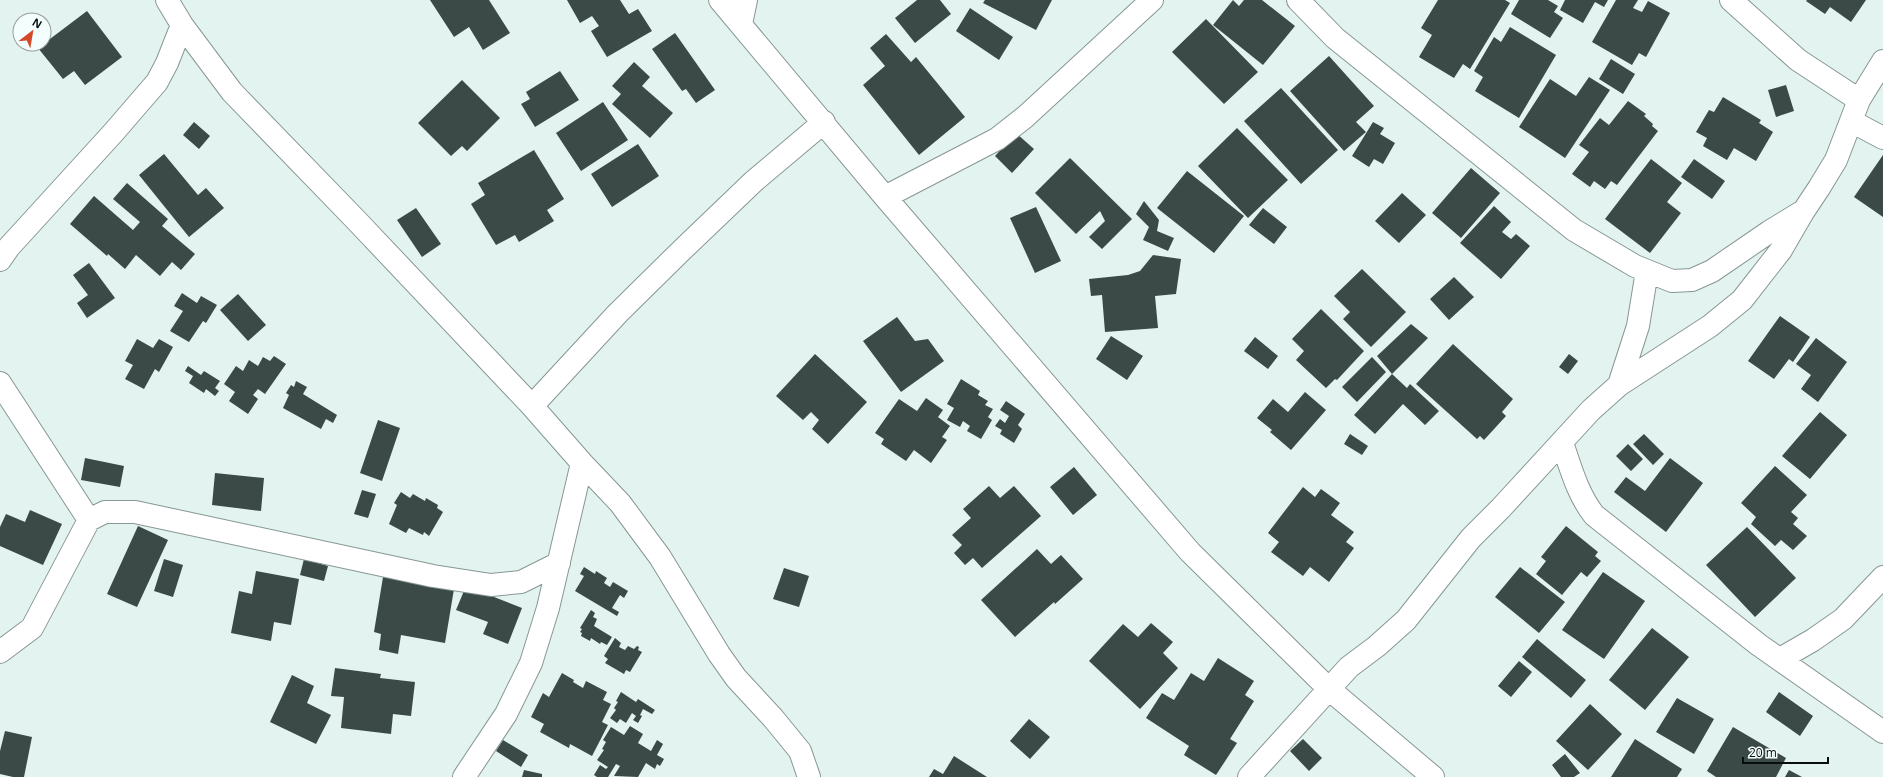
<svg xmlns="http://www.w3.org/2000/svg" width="1883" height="777" font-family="'Open Sans',sans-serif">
<rect width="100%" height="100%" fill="#e2f3f0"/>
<path fill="#3b4a47" d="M 430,0 L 489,0 L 510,33 L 483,50 L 469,27 L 454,37 Z
M 567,0 L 620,0 L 629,14 L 638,9 L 652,31 L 607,57 L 591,31 L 599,26 L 592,16 L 580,23 Z
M 917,0 L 940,0 L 951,14 L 915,43 L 895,18 Z
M 985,0 L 1052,0 L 1036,30 L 983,3 Z
M 1233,0 L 1239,6 L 1244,0 L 1262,0 L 1295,26 L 1263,65 L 1213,25 Z
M 1438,0 L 1505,0 L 1510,3 L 1470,69 L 1463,64 L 1454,78 L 1419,57 L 1432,35 L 1421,28 Z
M 1519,0 L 1548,0 L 1558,6 L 1554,12 L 1563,18 L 1550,38 L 1511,14 Z
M 1565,0 L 1608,0 L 1604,7 L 1595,2 L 1583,23 L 1560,10 Z
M 1616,0 L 1638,0 L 1633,8 L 1642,12 L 1648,1 L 1670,13 L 1646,57 L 1639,53 L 1632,65 L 1592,42 Z
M 1807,0 L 1866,0 L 1851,22 L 1830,7 L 1825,14 L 1806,1 Z
M 970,8 L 1013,37 L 999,60 L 956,31 Z
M 87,11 L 122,57 L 85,85 L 74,71 L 63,79 L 38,48 Z
M 1206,19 L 1258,72 L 1224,104 L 1172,52 Z
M 1510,27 L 1556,55 L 1519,118 L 1475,91 L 1483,77 L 1474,71 L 1494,37 L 1501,42 Z
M 675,33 L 715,90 L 696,103 L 686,89 L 682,91 L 652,49 Z
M 886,34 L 911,62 L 916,57 L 965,117 L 919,155 L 863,85 L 885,66 L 870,48 Z
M 1329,56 L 1374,106 L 1356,122 L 1366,132 L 1344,151 L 1290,91 Z
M 1611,59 L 1635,74 L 1623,94 L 1599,79 Z
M 634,62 L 650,77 L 642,86 L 673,113 L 650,138 L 612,104 L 621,94 L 612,86 Z
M 560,71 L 579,100 L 535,127 L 521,104 L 530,99 L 526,92 Z
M 1589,77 L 1610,90 L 1565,158 L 1519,127 L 1550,79 L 1576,96 Z
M 462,80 L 500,118 L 467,151 L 462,146 L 451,156 L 418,123 Z
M 1786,85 L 1794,111 L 1776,117 L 1768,90 Z
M 1281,88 L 1338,150 L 1301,184 L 1244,121 Z
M 1723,97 L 1761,120 L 1759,123 L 1773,132 L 1756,161 L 1734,148 L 1727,160 L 1703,146 L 1707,138 L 1696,132 L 1709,110 L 1714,112 Z
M 1628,101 L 1646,114 L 1644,116 L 1653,124 L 1652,126 L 1658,131 L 1617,185 L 1611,181 L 1605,189 L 1594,181 L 1590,187 L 1572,174 L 1589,152 L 1579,145 L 1600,118 L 1609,125 Z
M 603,102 L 628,140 L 581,171 L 556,133 Z
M 194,122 L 210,136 L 199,149 L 183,135 Z
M 1373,122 L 1384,128 L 1380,134 L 1395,143 L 1383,164 L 1374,159 L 1369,167 L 1352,156 Z
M 1237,128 L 1288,180 L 1248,218 L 1198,166 Z
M 1016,133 L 1034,149 L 1012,173 L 995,156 Z
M 638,144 L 659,176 L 612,207 L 591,174 Z
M 534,150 L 564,199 L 547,210 L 554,221 L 519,242 L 515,235 L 496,245 L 471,204 L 485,195 L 478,183 Z
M 164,154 L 198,195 L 206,188 L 224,208 L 189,237 L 139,175 Z
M 1883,155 L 1883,217 L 1854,197 Z
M 1070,158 L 1132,219 L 1102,249 L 1089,237 L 1105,221 L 1100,211 L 1076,234 L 1035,193 Z
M 1651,159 L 1682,183 L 1667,202 L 1681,213 L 1650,253 L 1605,219 Z
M 1694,159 L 1725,181 L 1712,199 L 1681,177 Z
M 1471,168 L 1500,193 L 1461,238 L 1432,213 Z
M 1187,171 L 1244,216 L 1214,253 L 1157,208 Z
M 127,183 L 168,219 L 162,226 L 195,254 L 181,270 L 172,262 L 160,276 L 136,255 L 125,269 L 108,254 L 107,256 L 70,224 L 94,196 L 133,230 L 140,222 L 113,199 Z
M 1402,193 L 1426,215 L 1399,243 L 1375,221 Z
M 1144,201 L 1159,220 L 1157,231 L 1174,238 L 1168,251 L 1143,240 L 1149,227 L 1136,214 Z
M 1494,206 L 1511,222 L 1502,232 L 1511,239 L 1516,234 L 1530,246 L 1501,279 L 1460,243 Z
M 1036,207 L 1061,261 L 1035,273 L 1010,218 Z
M 416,208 L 441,244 L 422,257 L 397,220 Z
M 1263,208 L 1287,227 L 1274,244 L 1249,225 Z
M 1153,255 L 1181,259 L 1176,294 L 1155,296 L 1158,328 L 1105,332 L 1102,295 L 1091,296 L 1089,279 L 1128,275 L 1140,271 Z
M 89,263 L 115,298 L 87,318 L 77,303 L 88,295 L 73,275 Z
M 1362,269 L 1406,312 L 1371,347 L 1343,319 L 1350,312 L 1334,296 Z
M 1454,277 L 1474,297 L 1449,320 L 1430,299 Z
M 182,293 L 197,303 L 201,296 L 217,305 L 206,323 L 203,321 L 189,342 L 170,331 L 183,311 L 174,306 Z
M 238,294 L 266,325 L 248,341 L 220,310 Z
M 1321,309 L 1364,351 L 1337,380 L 1335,379 L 1326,388 L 1296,360 L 1304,351 L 1292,339 Z
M 1780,316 L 1810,337 L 1793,362 L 1789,359 L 1774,379 L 1748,361 Z
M 897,317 L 915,341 L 928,339 L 944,361 L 901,392 L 863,341 Z
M 1411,324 L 1428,338 L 1392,374 L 1377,356 Z
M 1111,336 L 1143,356 L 1127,380 L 1096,359 Z
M 1255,337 L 1278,356 L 1268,369 L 1244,351 Z
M 1816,338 L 1847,362 L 1818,402 L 1801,389 L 1811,375 L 1796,364 Z
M 137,339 L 153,348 L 159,339 L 173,347 L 159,372 L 155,369 L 144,389 L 125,379 L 133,365 L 125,361 Z
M 1453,344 L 1513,399 L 1502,412 L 1506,416 L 1484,440 L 1480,436 L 1477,439 L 1416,384 Z
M 815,354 L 867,402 L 828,444 L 812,429 L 819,420 L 811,412 L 803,420 L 776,396 Z
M 1569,354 L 1578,361 L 1568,374 L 1559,367 Z
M 274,356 L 286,364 L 265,394 L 258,389 L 253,395 L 258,399 L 248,414 L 229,401 L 235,392 L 224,384 L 236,366 L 243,371 L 249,360 L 258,366 L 263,357 L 270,361 Z
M 1372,357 L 1386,372 L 1357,402 L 1342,387 Z
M 188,366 L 201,375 L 204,371 L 220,381 L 215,388 L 219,391 L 215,396 L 206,389 L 204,393 L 189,383 L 193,376 L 185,371 Z
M 1392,374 L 1407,388 L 1410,384 L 1439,411 L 1425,425 L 1403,404 L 1375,434 L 1354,415 Z
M 961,379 L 980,391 L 978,395 L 988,401 L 985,405 L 993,409 L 988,417 L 992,420 L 981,439 L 967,431 L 970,426 L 963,421 L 960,427 L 947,420 L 954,408 L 947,404 Z
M 296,381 L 307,387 L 303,394 L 337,415 L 333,423 L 326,419 L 321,429 L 283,408 L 289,395 L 286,393 L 291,385 L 294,387 Z
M 1305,392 L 1326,410 L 1291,450 L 1270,432 L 1272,430 L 1257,418 L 1273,399 L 1288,412 Z
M 926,398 L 943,410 L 938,417 L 950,426 L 942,437 L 947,440 L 931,463 L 914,450 L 906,461 L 881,444 L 884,439 L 875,433 L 899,399 L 917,411 Z
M 1006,401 L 1025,414 L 1018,425 L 1022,429 L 1014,443 L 1000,434 L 1002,430 L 995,426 L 1000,419 L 1005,423 L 1009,416 L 1000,410 Z
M 1820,412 L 1847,435 L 1810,479 L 1782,456 Z
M 378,420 L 400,428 L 382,481 L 360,473 Z
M 1350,434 L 1368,446 L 1362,455 L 1344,444 Z
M 1644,434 L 1664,454 L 1653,465 L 1633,444 Z
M 1628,444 L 1643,459 L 1631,471 L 1616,456 Z
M 85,458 L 124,466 L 120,487 L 81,480 Z
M 1670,458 L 1703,483 L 1666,532 L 1614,492 L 1626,477 L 1645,491 Z
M 1775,466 L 1807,495 L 1791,512 L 1798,518 L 1793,524 L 1807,536 L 1793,550 L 1781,540 L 1775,546 L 1751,524 L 1756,517 L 1741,503 Z
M 1074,467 L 1097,495 L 1073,515 L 1050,487 Z
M 215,473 L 264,478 L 261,511 L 212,505 Z
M 989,486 L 1000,498 L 1014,486 L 1041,516 L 982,568 L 973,558 L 965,565 L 954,553 L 962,545 L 952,535 L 971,518 L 963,509 Z
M 1303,487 L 1315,497 L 1321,489 L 1340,503 L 1331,515 L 1354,532 L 1346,542 L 1354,548 L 1329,582 L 1310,567 L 1303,576 L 1271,552 L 1279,542 L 1268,533 Z
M 362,490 L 376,494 L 368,518 L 354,514 Z
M 401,492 L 410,498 L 413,494 L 425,501 L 426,498 L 438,505 L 437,508 L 443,512 L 429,536 L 424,532 L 423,535 L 409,528 L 406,533 L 389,524 L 397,505 L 394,503 Z
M 30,510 L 62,524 L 43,565 L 0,546 L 0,527 L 6,514 L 25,522 Z
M 138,526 L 168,540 L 137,607 L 107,594 Z
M 1566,526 L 1598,552 L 1595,556 L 1601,561 L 1587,577 L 1581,572 L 1562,595 L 1536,574 L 1546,561 L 1541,557 Z
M 1747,527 L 1796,578 L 1755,617 L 1706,565 Z
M 1037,549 L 1051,564 L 1061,555 L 1083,579 L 1055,604 L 1054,602 L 1015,637 L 981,600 Z
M 164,559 L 183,565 L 173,597 L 154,591 Z
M 304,559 L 328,566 L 324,581 L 300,575 Z
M 584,567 L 595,574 L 596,571 L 607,578 L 604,583 L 610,587 L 613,582 L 628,591 L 624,598 L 620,595 L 612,608 L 619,612 L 617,616 L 575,591 L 584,576 L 580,574 Z
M 1520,567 L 1565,602 L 1539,633 L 1495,597 Z
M 784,568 L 809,576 L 799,607 L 773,599 Z
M 256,571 L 299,579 L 291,625 L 274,622 L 271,641 L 231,633 L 239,591 L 252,594 Z
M 1603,572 L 1645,601 L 1604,659 L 1562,630 Z
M 383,577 L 454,589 L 445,643 L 401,635 L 398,654 L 379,650 L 381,634 L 374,632 Z
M 466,586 L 522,608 L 508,644 L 483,634 L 488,622 L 456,610 Z
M 591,610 L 595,613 L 593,617 L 597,619 L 594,626 L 612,637 L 607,645 L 601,642 L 600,644 L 591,638 L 590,641 L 581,636 L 582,633 L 580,632 L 582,629 L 580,628 Z
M 1151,623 L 1173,642 L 1163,653 L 1178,668 L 1140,709 L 1089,661 L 1123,624 L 1138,637 Z
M 1652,628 L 1689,657 L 1645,710 L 1609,680 Z
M 615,638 L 621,643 L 619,647 L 625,650 L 628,646 L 634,649 L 637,646 L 639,647 L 638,650 L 642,652 L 630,672 L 626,670 L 624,674 L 605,663 L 608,659 L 604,656 Z
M 1537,639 L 1586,680 L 1571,698 L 1522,657 Z
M 1218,658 L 1254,681 L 1245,695 L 1254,701 L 1230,739 L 1237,743 L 1216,775 L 1184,755 L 1189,746 L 1146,718 L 1162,693 L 1174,700 L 1191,673 L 1204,681 Z
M 1519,661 L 1532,672 L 1511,697 L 1498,686 Z
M 335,668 L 381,674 L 380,678 L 415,682 L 411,716 L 393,714 L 391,734 L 341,728 L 344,697 L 331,696 Z
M 562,673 L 574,680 L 573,682 L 583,688 L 586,681 L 607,692 L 603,700 L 611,704 L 602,722 L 608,725 L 592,756 L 570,744 L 569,748 L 540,732 L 544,724 L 531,717 L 543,693 L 549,697 Z
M 292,675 L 314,686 L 307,703 L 331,715 L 316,744 L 270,722 Z
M 621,692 L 636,702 L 638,699 L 655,710 L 652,714 L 643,709 L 640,715 L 642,716 L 638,723 L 633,720 L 636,716 L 632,713 L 626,723 L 620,719 L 617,723 L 610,718 L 616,710 L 614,708 L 618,702 L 616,701 Z
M 1779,692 L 1813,716 L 1800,736 L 1766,712 Z
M 1677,698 L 1714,719 L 1694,754 L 1656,732 Z
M 1590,704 L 1622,734 L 1588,770 L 1556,741 Z
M 1029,719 L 1050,737 L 1030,759 L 1010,741 Z
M 630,726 L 643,734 L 638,743 L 651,751 L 657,740 L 663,744 L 657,755 L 664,759 L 660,766 L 657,764 L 655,769 L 646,763 L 638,777 L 614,776 L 620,766 L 616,764 L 608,777 L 597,777 L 594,775 L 600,765 L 606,769 L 608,767 L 597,760 L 604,750 L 602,749 L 606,742 L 603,740 L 611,727 L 624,735 Z
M 1733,727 L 1786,758 L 1776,777 L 1716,777 L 1707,771 Z
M 5,731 L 32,737 L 24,777 L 13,777 L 0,774 L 0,751 Z
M 1303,739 L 1322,758 L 1309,771 L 1290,751 Z
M 1635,739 L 1682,769 L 1677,777 L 1611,777 Z
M 503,740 L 528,755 L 521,767 L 496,751 Z
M 1565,754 L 1580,773 L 1574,777 L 1561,777 L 1552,765 Z
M 954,756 L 987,777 L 929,777 L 934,769 L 943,774 Z
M 524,770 L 542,774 L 542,777 L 522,777 Z
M 1789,770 L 1802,777 L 1785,777 Z"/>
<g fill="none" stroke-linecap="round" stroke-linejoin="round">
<g stroke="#879795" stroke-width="24">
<path id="street" d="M 167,0 L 182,25 L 232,92 L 356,220 L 532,406 L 582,463 L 620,503 L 660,557 L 719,654 L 736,678 L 773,718 L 800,751 L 809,777
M 720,0 L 885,197 L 1190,552 L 1329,689 L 1433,777
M 1298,0 L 1335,38 L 1574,230 L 1635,266 L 1672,281 L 1692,280 L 1712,271 L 1769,232 L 1800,213
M 1731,0 L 1798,60 L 1859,100
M 741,24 L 746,0
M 1851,121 L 1883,138
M 885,197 L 997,139 L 1025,117 L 1152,0
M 0,260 L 9,247 L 113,133 L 157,82 L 167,63 L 182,25
M 0,383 L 89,520
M 1619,385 L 1638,326 L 1647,271
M 532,406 L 618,313 L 683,249 L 753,182 L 824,122
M 1562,443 C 1571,468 1577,493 1594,515 L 1759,645 L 1883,732
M 0,652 L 32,628 L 89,520 L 105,512 L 135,512 L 433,576 L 491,585 L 521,582 L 559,563
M 1780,659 L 1813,640 L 1843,619 L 1883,577
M 464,777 L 506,714 L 531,663 L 548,608 L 582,463
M 1249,777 L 1349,667 L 1377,646 L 1406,620 L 1471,538 L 1501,508 L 1591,410 L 1619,385 L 1710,326 L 1742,300 L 1781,250 L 1803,212 L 1819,188 L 1836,160 L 1859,100 L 1883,61"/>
</g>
<use href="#street" stroke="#fff" stroke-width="22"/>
</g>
<g transform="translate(32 32) rotate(31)"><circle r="19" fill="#f4fffd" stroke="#969f9d"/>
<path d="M0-3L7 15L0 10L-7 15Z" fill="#d44a29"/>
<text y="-6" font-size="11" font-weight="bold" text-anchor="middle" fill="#080e0d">N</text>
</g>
<path d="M1743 757v6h85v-6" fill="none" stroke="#080e0d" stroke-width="2"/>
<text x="1749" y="757" font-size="12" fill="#080e0d" stroke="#f4fffd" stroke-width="3" paint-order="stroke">20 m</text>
</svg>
